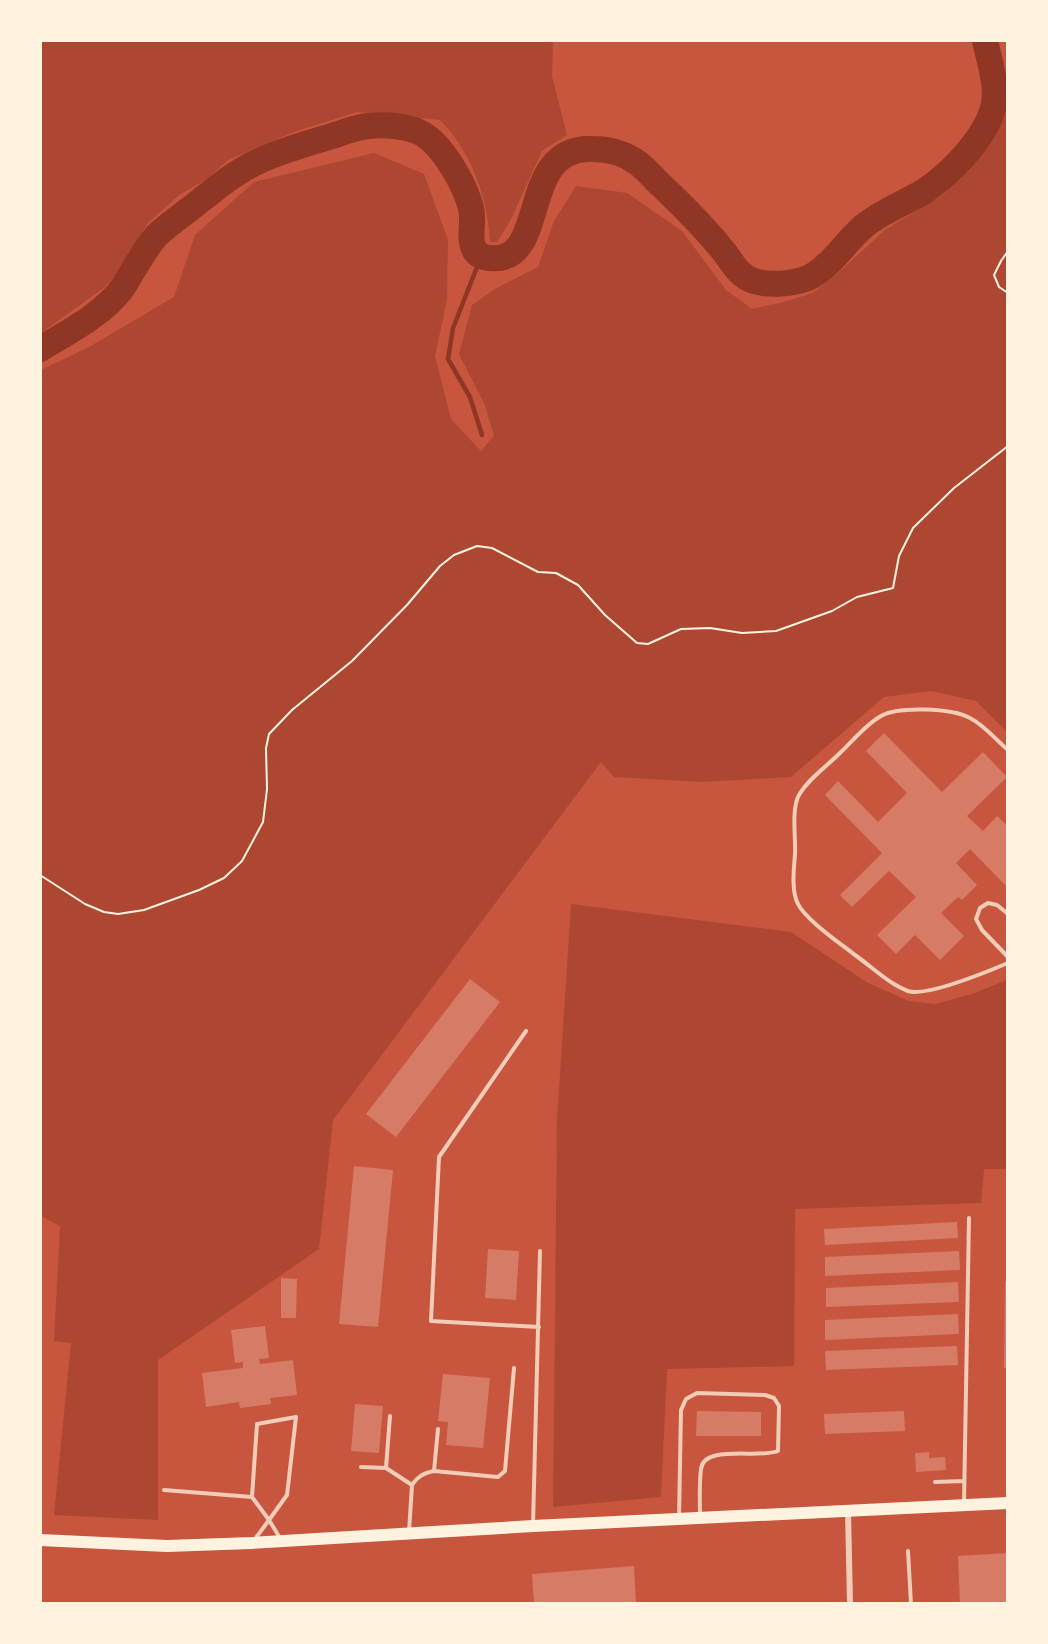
<svg xmlns="http://www.w3.org/2000/svg" width="1048" height="1644" font-family="'Libre Baskerville',serif">
<rect width="100%" height="100%" fill="#c8553d"/>
<path fill="#ae4732" d="M 41,40 L 553,41 L 552,76 L 567,135 L 542,151 L 510,221 L 497,242 L 490,242 C 488,198 471,151 440,120 L 357,112 L 294,132 L 228,160 L 207,179 L 179,195 L 147,224 L 128,260 L 105,287 L 41,333 Z
M 1007,104 L 1007,732 L 976,701 L 931,691 L 884,697 L 791,777 L 702,782 L 614,777 L 601,762 L 333,1120 L 319,1249 L 158,1360 L 158,1520 L 54,1515 L 71,1343 L 54,1341 L 60,1226 L 41,1216 L 41,370 L 89,347 L 174,297 L 195,235 L 254,182 L 374,153 L 424,174 L 448,240 L 447,300 L 435,356 L 451,419 L 481,451 L 494,436 L 485,405 L 459,354 L 472,305 L 495,289 L 538,267 L 554,221 L 576,186 L 627,193 L 682,231 L 726,290 L 752,309 L 780,303 L 813,293 L 837,274 L 885,230 L 945,193 L 993,136 Z
M 571,904 L 791,932 L 868,983 L 909,1001 L 935,1004 L 972,994 L 1007,980 L 1008,1169 L 984,1169 L 981,1203 L 795,1209 L 794,1366 L 667,1369 L 661,1497 L 553,1507 L 557,1121 Z"/>
<g fill="none" stroke-linecap="round" stroke-linejoin="round">
<path stroke="#8f3625" stroke-width="4.5" d="M 481,257 L 453,328 L 448,359 L 470,397 L 482,435"/>
<path stroke="#8f3625" stroke-width="26" d="M 40,349 C 67,333 105,313 123,287 C 134,270 143,251 157,235 C 169,224 182,215 195,205 C 215,189 234,173 257,162 C 280,151 305,144 329,137 C 342,133 355,127 369,126 C 385,124 409,126 423,134 C 444,147 465,185 471,208 C 474,220 470,231 472,242 C 473,250 477,255 484,257 C 553,272 514,145 593,149 C 609,149 626,154 638,163 C 647,170 655,180 663,187 C 685,208 706,229 725,253 C 733,264 740,277 754,281 C 769,286 793,284 808,278 C 830,268 845,242 864,226 C 882,211 903,204 923,192 C 949,175 985,139 993,108 C 999,88 989,61 985,40"/>
</g>
<path fill="#d67c66" d="M 884,733 L 942,792 L 983,752 L 1007,777 L 967,816 L 983,831 L 997,816 L 1008,826 L 1008,888 L 970,849 L 956,863 L 977,885 L 962,900 L 958,897 L 941,913 L 964,936 L 940,960 L 915,935 L 896,954 L 877,935 L 916,897 L 889,871 L 852,907 L 840,895 L 882,853 L 825,795 L 838,781 L 878,822 L 907,793 L 866,751 Z
M 470,979 L 500,1002 L 396,1137 L 366,1114 Z
M 354,1166 L 393,1170 L 378,1327 L 339,1324 Z
M 957,1222 L 958,1238 L 825,1245 L 824,1229 Z
M 488,1249 L 519,1251 L 516,1300 L 485,1298 Z
M 959,1251 L 960,1270 L 825,1276 L 825,1257 Z
M 281,1278 L 297,1279 L 296,1318 L 281,1318 Z
M 1005,1281 L 1008,1281 L 1008,1368 L 1004,1368 Z
M 958,1282 L 959,1302 L 826,1307 L 826,1288 Z
M 958,1314 L 959,1334 L 825,1340 L 825,1320 Z
M 265,1326 L 269,1358 L 259,1359 L 260,1364 L 293,1360 L 297,1395 L 270,1398 L 271,1404 L 240,1408 L 239,1402 L 206,1407 L 202,1373 L 243,1368 L 243,1362 L 235,1363 L 231,1330 Z
M 957,1346 L 958,1365 L 826,1370 L 825,1351 Z
M 443,1374 L 490,1378 L 483,1448 L 446,1445 L 448,1422 L 438,1421 Z
M 355,1404 L 383,1406 L 379,1453 L 351,1451 Z
M 697,1411 L 761,1412 L 761,1436 L 696,1436 Z
M 904,1411 L 905,1431 L 825,1434 L 824,1414 Z
M 929,1452 L 929,1458 L 945,1457 L 946,1470 L 916,1472 L 915,1453 Z
M 1008,1553 L 1008,1604 L 960,1604 L 958,1556 Z
M 634,1566 L 636,1604 L 534,1604 L 532,1574 Z"/>
<g fill="none" stroke-linecap="round" stroke-linejoin="round">
<path stroke="#fff3e0" stroke-width="2" d="M 1008,251 L 1001,261 L 994,275 L 999,287 L 1008,293
M 40,875 L 85,904 L 104,912 L 118,914 L 144,910 L 199,890 L 224,878 L 242,861 L 263,822 L 267,789 L 266,748 L 269,734 L 292,710 L 352,661 L 407,605 L 440,566 L 454,555 L 477,546 L 492,548 L 538,572 L 556,573 L 578,585 L 605,615 L 637,643 L 648,644 L 681,629 L 710,628 L 742,633 L 776,631 L 832,611 L 857,597 L 893,588 L 899,556 L 913,528 L 954,488 L 1008,446"/>
<path stroke="#f1ccb7" stroke-width="4" d="M 1008,750 C 995,739 984,725 970,718 C 952,708 898,706 881,716 C 865,725 853,741 840,753 C 827,766 808,779 799,795 C 791,809 796,839 795,854 C 794,868 791,891 798,904 C 805,919 841,944 855,955 C 872,967 889,984 908,991 C 926,997 989,971 1008,963
M 1008,914 L 997,905 L 988,903 L 980,908 L 976,919 L 982,930 L 1008,957
M 526,1031 L 439,1157 L 431,1321 L 539,1327
M 390,1416 L 386,1468 L 412,1485
M 361,1467 L 386,1468
M 434,1471 L 438,1429
M 935,1482 L 964,1481
M 164,1490 L 252,1497
M 964,1504 L 969,1218
M 679,1518 L 681,1410 L 686,1399 L 697,1393 L 765,1395 L 774,1398 L 779,1406 L 778,1451 C 758,1459 704,1444 701,1469 C 699,1485 700,1502 700,1517
M 533,1525 L 540,1251
M 409,1532 L 412,1485 C 418,1476 424,1473 434,1471 L 498,1477 L 505,1471 L 514,1368
M 255,1539 L 269,1520 L 252,1497 L 257,1424 L 296,1417 L 287,1495 L 269,1520 L 280,1538
M 908,1551 L 911,1604"/>
<path stroke="#f1ccb7" stroke-width="6" d="M 848,1511 L 850,1604"/>
<path stroke="#fff3e0" stroke-width="12" d="M 40,1540 L 167,1546 L 251,1543 L 533,1526 L 1008,1503"/>
</g>
<rect width="1048" height="1644" fill="none" stroke="#fff3e0" stroke-width="84"/>
</svg>
